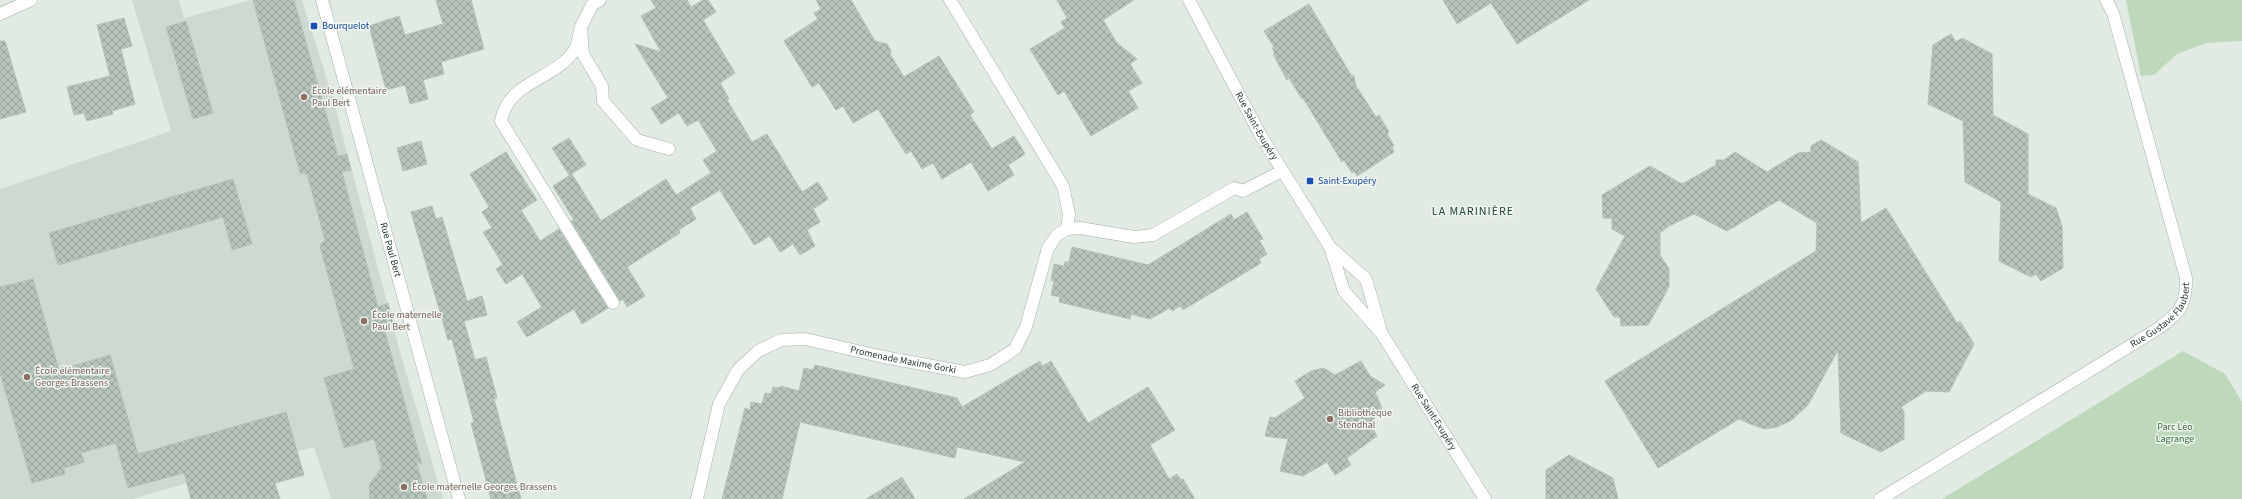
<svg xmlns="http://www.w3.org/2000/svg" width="2242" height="499" font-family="'Source Sans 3',sans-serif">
<defs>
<pattern id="building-cross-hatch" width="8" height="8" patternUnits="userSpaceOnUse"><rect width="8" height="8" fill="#b7c4bb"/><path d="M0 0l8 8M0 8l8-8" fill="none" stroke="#95a098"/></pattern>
</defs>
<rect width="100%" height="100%" fill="#e1eae3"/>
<path fill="#cfd9d2" d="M 132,0 L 179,0 L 184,18 L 251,0 L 302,0 L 333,99 L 402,359 L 443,499 L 331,499 L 314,447 L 132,499 L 0,499 L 0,189 L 171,131 Z"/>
<path fill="#bed8bc" d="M 2126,0 L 2242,0 L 2242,41 L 2206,43 L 2177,54 L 2154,75 L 2141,76 Z
M 2183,351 L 2225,374 L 2242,402 L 2242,499 L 1942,499 Z"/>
<path fill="url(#building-cross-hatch)" stroke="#b4c2b8" d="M 253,0 L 294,0 L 338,156 L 347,154 L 351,170 L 342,172 L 378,307 L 388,303 L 393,322 L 383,325 L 422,465 L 416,460 L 427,499 L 370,499 L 369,485 L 382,467 L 374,439 L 344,448 L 324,378 L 354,369 L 321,250 L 320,245 L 325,240 L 307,174 L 300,173 Z
M 436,0 L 471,0 L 484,49 L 441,62 L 444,74 L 423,80 L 428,99 L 410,104 L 405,85 L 386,90 L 369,26 L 399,16 L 405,35 L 443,24 Z
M 651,0 L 687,0 L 691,7 L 703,0 L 708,0 L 716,12 L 703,20 L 735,73 L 720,83 L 729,99 L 727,100 L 752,142 L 767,134 L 802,192 L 818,182 L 828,199 L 813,209 L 820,222 L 807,230 L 815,246 L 800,255 L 793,244 L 780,252 L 770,236 L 754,245 L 720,190 L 690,208 L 696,219 L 679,230 L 680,233 L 627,267 L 645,296 L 627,307 L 623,299 L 620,301 L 571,221 L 574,220 L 553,186 L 572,174 L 601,221 L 666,179 L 676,195 L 711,173 L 703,160 L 717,151 L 698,120 L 687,126 L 679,113 L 661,124 L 651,108 L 668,98 L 635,44 L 661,52 L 641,16 L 656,8 Z
M 816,0 L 851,0 L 875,41 L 887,44 L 891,51 L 890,54 L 904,77 L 939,56 L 974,112 L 970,115 L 992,149 L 1014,136 L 1025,154 L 1008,165 L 1014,175 L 988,191 L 971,162 L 942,179 L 933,163 L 922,169 L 911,151 L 906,154 L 878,109 L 853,123 L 843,106 L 836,110 L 819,83 L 812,87 L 784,41 L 818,19 L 814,13 L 821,9 Z
M 1057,0 L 1134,0 L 1103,20 L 1117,43 L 1137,59 L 1130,64 L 1142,83 L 1128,91 L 1138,108 L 1091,136 L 1064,91 L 1058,95 L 1030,49 L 1065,28 L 1061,22 L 1067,18 Z
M 1443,0 L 1589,0 L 1517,44 L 1491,3 L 1457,24 Z
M 1309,4 L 1351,75 L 1354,76 L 1356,86 L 1369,106 L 1376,117 L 1379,115 L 1389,132 L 1387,134 L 1394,146 L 1392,147 L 1394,152 L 1357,176 L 1354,171 L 1352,173 L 1344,160 L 1342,162 L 1303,98 L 1302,99 L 1289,78 L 1287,80 L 1273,54 L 1275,53 L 1272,48 L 1274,47 L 1264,31 Z
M 124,18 L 132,46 L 121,49 L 135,104 L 112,111 L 113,114 L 87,121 L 84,113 L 74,115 L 67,87 L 110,76 L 97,25 Z
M 186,21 L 213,113 L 193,119 L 166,27 Z
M 1951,34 L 1956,42 L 1962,38 L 1992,54 L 1993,115 L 2028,134 L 2028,194 L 2056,208 L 2062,226 L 2063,268 L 2041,281 L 2036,274 L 2031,277 L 1999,261 L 2001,202 L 1965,182 L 1963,121 L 1928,104 L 1933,45 Z
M 0,41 L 5,41 L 26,112 L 0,119 Z
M 569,138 L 586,165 L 569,175 L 552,148 Z
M 1821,140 L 1858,162 L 1861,223 L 1886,208 L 1957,323 L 1960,321 L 1974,344 L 1949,392 L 1926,391 L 1901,407 L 1904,411 L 1904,439 L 1881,452 L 1841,433 L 1838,350 L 1808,405 L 1792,420 L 1777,427 L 1765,429 L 1750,424 L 1739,419 L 1658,468 L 1605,381 L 1816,251 L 1817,223 L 1779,200 L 1727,231 L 1694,214 L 1669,226 L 1660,233 L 1660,255 L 1669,269 L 1669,286 L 1662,300 L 1648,325 L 1621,326 L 1620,317 L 1614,317 L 1596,289 L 1625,236 L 1612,229 L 1612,218 L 1603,218 L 1602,195 L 1650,166 L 1682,184 L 1716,165 L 1716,160 L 1724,160 L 1735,152 L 1767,172 L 1798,153 L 1811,152 L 1811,146 Z
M 421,141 L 427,164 L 403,171 L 397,148 Z
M 506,152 L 537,200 L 521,210 L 540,241 L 559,229 L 608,308 L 582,324 L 574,309 L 527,337 L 517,322 L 542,307 L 522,274 L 506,284 L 496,269 L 503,265 L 483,232 L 492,228 L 482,212 L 489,207 L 470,174 Z
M 233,179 L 252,244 L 232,250 L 223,217 L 58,265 L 49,233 Z
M 432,206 L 436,219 L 442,217 L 467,301 L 482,296 L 487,315 L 464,321 L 475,360 L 486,357 L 497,398 L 494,399 L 521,499 L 491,499 L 471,423 L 474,422 L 452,339 L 448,340 L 411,212 Z
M 1247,212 L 1263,239 L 1259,240 L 1267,254 L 1259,259 L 1261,263 L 1183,310 L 1180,306 L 1172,311 L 1170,308 L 1150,319 L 1131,314 L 1130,319 L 1059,302 L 1060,297 L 1051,295 L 1054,281 L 1051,280 L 1054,264 L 1064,266 L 1065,262 L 1069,262 L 1072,247 L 1148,265 L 1231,214 L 1234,220 Z
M 33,279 L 59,370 L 110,355 L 138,454 L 286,412 L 304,475 L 275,483 L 280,499 L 191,499 L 184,473 L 128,488 L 116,443 L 81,453 L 84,462 L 64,468 L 65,474 L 32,483 L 0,373 L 0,287 Z
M 1040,361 L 1042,366 L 1051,361 L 1088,423 L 1148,387 L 1175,430 L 1150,445 L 1169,479 L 1177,474 L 1181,480 L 1183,479 L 1195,499 L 964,499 L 1025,462 L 957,447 L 955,458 L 800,422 L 782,499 L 722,499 L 745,408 L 750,410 L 751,402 L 762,404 L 765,393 L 771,394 L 773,387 L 780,388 L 781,386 L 799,391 L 804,368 L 813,370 L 815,365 L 957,398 L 962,407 Z
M 1361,361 L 1370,376 L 1385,385 L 1375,392 L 1382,408 L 1370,424 L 1377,436 L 1347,458 L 1351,465 L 1335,475 L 1327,462 L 1303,476 L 1280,471 L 1288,439 L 1265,436 L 1270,417 L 1275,418 L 1305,398 L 1295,381 L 1311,371 L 1324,368 L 1335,375 Z
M 1569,455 L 1613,478 L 1618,499 L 1546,499 L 1546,470 Z
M 902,477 L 915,499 L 866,499 Z"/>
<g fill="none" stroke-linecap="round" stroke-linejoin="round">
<g stroke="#a5b1a8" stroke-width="13">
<path id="pedestrian" d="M 950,0 L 1063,186 L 1069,214 L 1067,229"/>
</g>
<g stroke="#a5b1a8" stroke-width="13">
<g id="minor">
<path id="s1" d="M 322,0 L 459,499"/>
<path d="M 600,0 L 592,5 L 581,27 L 583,54 L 602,86 L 603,101 L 637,140 L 669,149"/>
<path id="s2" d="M 1189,0 L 1261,136 L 1330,247 L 1344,291 L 1382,334 L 1485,499"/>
<path d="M 581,27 C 579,34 578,45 574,51 C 554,80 508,81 501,121 L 613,303"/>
<path d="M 1331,248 L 1366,279 L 1381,331"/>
<path id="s3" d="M 697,499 L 719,404 L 738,370 L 758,351 L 781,340 L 805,339 L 884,357 L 965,372 L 990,365 L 1015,349 L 1026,327 L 1048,248 L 1057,235 L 1067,229 L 1080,228 L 1134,237 L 1153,235 L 1234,188 L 1243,191 L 1282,171"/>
<path id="s4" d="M 1880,499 L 2156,330 C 2178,314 2187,307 2186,278 L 2113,13 L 2106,0"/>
</g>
</g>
<g stroke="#a2b4a7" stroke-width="13">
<path id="secondary" d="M 0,14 L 31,0"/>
</g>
<use href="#pedestrian" stroke="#fff" stroke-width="12"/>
<use href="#minor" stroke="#fff" stroke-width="12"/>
<use href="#secondary" stroke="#fff" stroke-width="12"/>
</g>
<g fill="#1a4fb4" stroke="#f1f7f2" stroke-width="1.5">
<rect x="310" y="22" width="8" height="8" rx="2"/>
<rect x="1306" y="177" width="8" height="8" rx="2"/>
</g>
<g fill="#8d6e63" stroke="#f1f7f2" stroke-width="1.5">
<circle cx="304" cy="97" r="4"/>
<circle cx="364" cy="321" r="4"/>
<circle cx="27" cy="377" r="4"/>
<circle cx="1330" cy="419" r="4"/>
<circle cx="404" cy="487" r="4"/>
</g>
<g text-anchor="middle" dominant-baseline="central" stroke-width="3" stroke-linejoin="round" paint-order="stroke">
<g font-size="10" fill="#164399" stroke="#f1f7f2" text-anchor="start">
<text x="322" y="26">Bourquelot</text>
<text x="1318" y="181">Saint-Exupéry</text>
</g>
<g font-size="10" fill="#785e54" stroke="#f1f7f2" text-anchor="start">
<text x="312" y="91">École élémentaire<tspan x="312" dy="12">Paul Bert</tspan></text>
<text x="372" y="315">École maternelle<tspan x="372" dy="12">Paul Bert</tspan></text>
<text x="35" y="371">École élémentaire<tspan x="35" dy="12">Georges Brassens</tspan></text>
<text x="1338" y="413">Bibliothèque<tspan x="1338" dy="12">Stendhal</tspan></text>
<text x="412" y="487">École maternelle Georges Brassens</text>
</g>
<g font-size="10" fill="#24382c" stroke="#f1f7f2">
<text stroke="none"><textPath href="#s2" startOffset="143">Rue Saint-Exupéry</textPath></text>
<text stroke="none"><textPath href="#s1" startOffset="259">Rue Paul Bert</textPath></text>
<text stroke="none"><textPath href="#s4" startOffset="339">Rue Gustave Flaubert</textPath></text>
<text stroke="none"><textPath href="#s3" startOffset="314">Promenade Maxime Gorki</textPath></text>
<text stroke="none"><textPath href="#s2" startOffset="486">Rue Saint-Exupéry</textPath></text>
</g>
<g font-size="10" fill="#336a36" stroke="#f1f7f2">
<text x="2175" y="427">Parc Léo<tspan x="2175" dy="12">Lagrange</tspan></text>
</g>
<g font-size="12" letter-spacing="1" fill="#224832" stroke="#f1f7f2">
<text x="1473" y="211">LA MARINIÈRE</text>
</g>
</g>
</svg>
